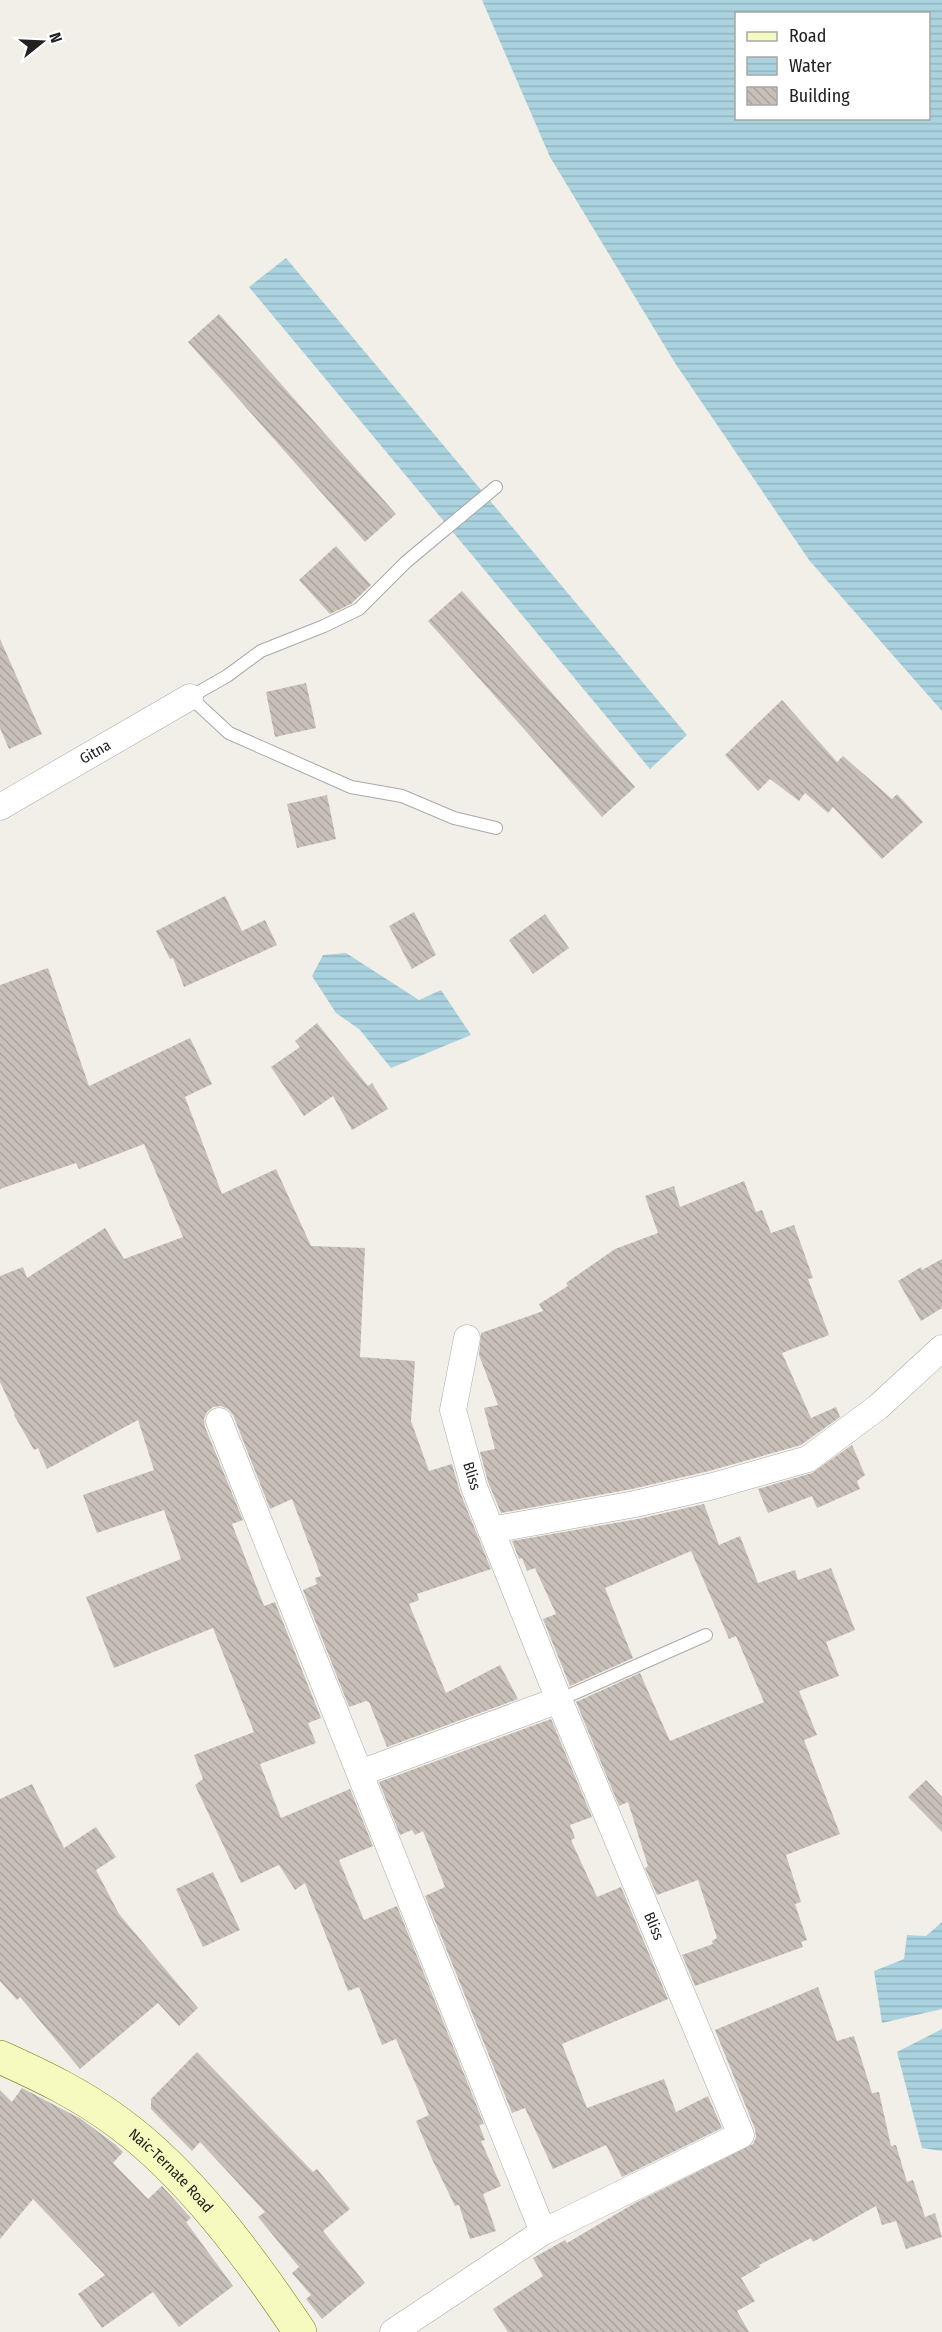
<svg xmlns="http://www.w3.org/2000/svg" width="942" height="2332" font-family="'Fira Sans Condensed',sans-serif">
<defs>
<pattern id="water-rules" width="6" height="5" patternUnits="userSpaceOnUse" patternTransform="scale(1.5)"><rect width="6" height="5" fill="#aad3df"/><path d="M0 2.5h6" fill="none" stroke="#92b5bf"/></pattern>
<pattern id="building-back-hatch" width="6" height="6" patternUnits="userSpaceOnUse" patternTransform="scale(1.5)"><rect width="6" height="6" fill="#c7bfb8"/><path d="M-1 5l2 2M0 0l6 6M5-1l2 2" fill="none" stroke="#aba49e"/></pattern>
</defs>
<rect width="100%" height="100%" fill="#f2efe9"/>
<path fill="url(#water-rules)" fill-rule="evenodd" d="M 482,0 L 942,0 L 942,711 L 809,560 L 675,363 L 550,157 ZM 736,14 L 928,14 L 928,118 L 736,118 Z
M 286,258 L 687,735 L 650,769 L 249,287 Z
M 346,953 L 419,1000 L 441,990 L 471,1035 L 391,1068 L 359,1029 L 336,1013 L 312,976 L 323,955 Z
M 942,1922 L 942,2009 L 882,2023 L 874,1971 L 904,1959 L 907,1935 L 926,1936 Z
M 942,2029 L 942,2151 L 922,2148 L 897,2052 Z"/>
<path fill="url(#building-back-hatch)" d="M 219,314 L 396,514 L 365,542 L 188,342 Z
M 336,546 L 371,585 L 351,604 L 330,614 L 299,580 Z
M 462,591 L 635,787 L 602,817 L 428,621 Z
M 0,639 L 42,734 L 9,749 L 0,728 Z
M 306,683 L 316,728 L 275,737 L 266,692 Z
M 782,700 L 837,762 L 843,756 L 892,799 L 897,794 L 923,822 L 882,859 L 833,807 L 828,813 L 805,793 L 799,801 L 770,779 L 758,791 L 725,755 Z
M 327,795 L 336,839 L 297,848 L 287,804 Z
M 225,896 L 242,931 L 265,920 L 277,945 L 184,987 L 173,958 L 170,959 L 156,931 Z
M 414,912 L 436,955 L 412,969 L 389,926 Z
M 545,914 L 569,948 L 533,974 L 509,940 Z
M 48,968 L 89,1086 L 190,1038 L 212,1084 L 185,1097 L 222,1194 L 276,1169 L 311,1246 L 365,1248 L 360,1357 L 415,1361 L 411,1421 L 429,1471 L 452,1464 L 460,1492 L 491,1569 L 417,1594 L 419,1600 L 409,1604 L 446,1693 L 500,1665 L 518,1699 L 387,1747 L 369,1702 L 366,1701 L 349,1707 L 303,1590 L 317,1584 L 315,1578 L 321,1576 L 292,1499 L 270,1509 L 233,1415 L 228,1409 L 221,1406 L 213,1407 L 207,1412 L 204,1419 L 205,1427 L 243,1520 L 232,1524 L 264,1606 L 275,1602 L 321,1718 L 308,1723 L 316,1743 L 260,1764 L 281,1818 L 350,1789 L 373,1846 L 339,1860 L 364,1920 L 397,1906 L 484,2124 L 479,2125 L 485,2140 L 481,2141 L 501,2186 L 483,2194 L 496,2231 L 470,2239 L 459,2205 L 455,2206 L 433,2161 L 416,2121 L 429,2115 L 396,2039 L 382,2045 L 359,1987 L 348,1991 L 305,1883 L 295,1890 L 279,1865 L 241,1883 L 195,1785 L 203,1779 L 194,1755 L 254,1732 L 213,1628 L 114,1668 L 86,1597 L 181,1559 L 164,1510 L 97,1533 L 83,1495 L 154,1470 L 138,1420 L 47,1469 L 38,1448 L 34,1450 L 14,1415 L 15,1414 L 0,1382 L 0,1276 L 23,1267 L 27,1278 L 105,1228 L 124,1259 L 183,1237 L 144,1144 L 79,1169 L 76,1163 L 0,1189 L 0,985 Z
M 317,1023 L 368,1086 L 372,1083 L 388,1109 L 352,1130 L 333,1096 L 304,1116 L 271,1067 L 300,1047 L 295,1041 Z
M 744,1181 L 756,1212 L 762,1210 L 771,1233 L 794,1225 L 813,1278 L 808,1279 L 829,1335 L 782,1353 L 811,1418 L 836,1407 L 840,1417 L 801,1445 L 709,1471 L 632,1489 L 501,1513 L 488,1482 L 480,1452 L 495,1449 L 484,1408 L 498,1405 L 479,1355 L 481,1333 L 543,1311 L 539,1304 L 568,1286 L 566,1283 L 615,1249 L 658,1233 L 645,1196 L 674,1186 L 680,1207 Z
M 942,1259 L 942,1308 L 921,1321 L 898,1281 L 921,1267 L 922,1270 Z
M 852,1445 L 865,1475 L 857,1481 L 860,1489 L 817,1508 L 812,1496 L 768,1513 L 758,1489 L 812,1473 Z
M 704,1504 L 719,1545 L 740,1536 L 758,1583 L 795,1570 L 798,1580 L 831,1568 L 855,1630 L 826,1642 L 839,1676 L 799,1691 L 817,1735 L 804,1740 L 840,1834 L 786,1855 L 801,1902 L 795,1904 L 807,1940 L 801,1942 L 803,1947 L 695,1986 L 682,1955 L 713,1944 L 712,1941 L 717,1938 L 698,1880 L 657,1895 L 645,1868 L 648,1866 L 628,1802 L 619,1806 L 576,1702 L 640,1673 L 670,1741 L 764,1702 L 736,1636 L 729,1639 L 691,1551 L 605,1588 L 633,1658 L 570,1686 L 543,1619 L 556,1614 L 535,1568 L 527,1571 L 522,1558 L 519,1559 L 512,1541 L 638,1519 Z
M 551,1719 L 592,1817 L 570,1825 L 575,1838 L 571,1840 L 597,1897 L 621,1887 L 668,1999 L 562,2044 L 587,2108 L 664,2079 L 676,2112 L 708,2096 L 722,2128 L 622,2177 L 606,2145 L 553,2169 L 525,2108 L 512,2113 L 425,1896 L 445,1887 L 423,1831 L 415,1835 L 412,1830 L 400,1835 L 379,1782 Z
M 926,1780 L 942,1797 L 942,1832 L 908,1797 Z
M 32,1784 L 64,1848 L 96,1827 L 116,1857 L 96,1870 L 119,1914 L 198,2008 L 179,2026 L 158,2003 L 80,2069 L 20,1997 L 17,2000 L 0,1981 L 0,1799 Z
M 213,1872 L 240,1930 L 203,1947 L 176,1889 Z
M 818,1987 L 837,2041 L 854,2036 L 872,2093 L 879,2092 L 891,2146 L 896,2145 L 907,2182 L 913,2180 L 925,2217 L 935,2213 L 942,2237 L 906,2249 L 896,2221 L 882,2225 L 876,2206 L 813,2242 L 811,2238 L 759,2265 L 760,2267 L 741,2278 L 755,2301 L 737,2311 L 749,2332 L 508,2332 L 493,2309 L 543,2276 L 533,2258 L 565,2240 L 567,2243 L 635,2203 L 753,2144 L 756,2137 L 755,2129 L 715,2030 Z
M 197,2052 L 313,2172 L 317,2169 L 350,2209 L 323,2231 L 365,2283 L 322,2319 L 306,2299 L 311,2295 L 292,2273 L 299,2267 L 258,2217 L 265,2212 L 200,2142 L 192,2151 L 151,2109 L 151,2099 Z
M 22,2088 L 81,2119 L 116,2145 L 123,2152 L 113,2163 L 148,2199 L 162,2186 L 191,2218 L 186,2222 L 233,2286 L 179,2327 L 153,2292 L 102,2328 L 78,2294 L 105,2275 L 33,2199 L 0,2239 L 0,2090 L 12,2102 Z"/>
<g fill="none" stroke-linecap="round" stroke-linejoin="round">
<g stroke="#a9a9a9" stroke-width="14">
<path id="service" d="M 496,828 L 454,818 L 402,796 L 351,787 L 229,733 L 190,697 L 227,676 L 261,651 L 324,626 L 359,609 L 406,562 L 496,487
M 559,1700 L 706,1635"/>
</g>
<g stroke="#a9a9a9" stroke-width="27">
<g id="minor">
<path id="s1" d="M 0,807 L 190,697"/>
<path d="M 219,1421 L 543,2232"/>
<path d="M 491,1530 L 635,1504 L 713,1486 L 808,1459 L 878,1407 L 942,1348"/>
<path d="M 360,1773 L 559,1700"/>
<path d="M 393,2332 L 543,2232 L 741,2135 L 559,1700 L 474,1487 L 453,1410 L 467,1338"/>
</g>
</g>
<g stroke="#707d05" stroke-width="34">
<g id="secondary">
<path id="s2" d="M 0,2057 C 42,2076 82,2095 119,2123 C 189,2174 252,2260 300,2332"/>
</g>
</g>
<use href="#service" stroke="#fff" stroke-width="12"/>
<use href="#minor" stroke="#fff" stroke-width="26"/>
<use href="#secondary" stroke="#f7fabf" stroke-width="33"/>
</g>
<g text-anchor="middle" dominant-baseline="central" stroke-width="5" stroke-linejoin="round" paint-order="stroke">
<g font-size="15" fill="#222" stroke="#fff">
<text stroke="none"><textPath href="#s1" startOffset="110">Gitna</textPath></text>
<text transform="translate(472 1476) rotate(73)">Bliss</text>
<text transform="translate(654 1926) rotate(67)">Bliss</text>
<text stroke="none"><textPath href="#s2" startOffset="207">Naic-Ternate Road</textPath></text>
</g>
</g>
<rect x="735" y="12" width="195" height="108" fill="#ffffff" stroke="#a7a7a7" stroke-width="1.5"/>
<rect x="747" y="32" width="30" height="9" fill="#f7fabf" stroke="#a7a7a7" stroke-width="1.5"/>
<text x="789" y="42" font-size="18" fill="#222222">Road</text>
<rect x="747" y="57" width="30" height="18" fill="url(#water-rules)" stroke="#a7a7a7" stroke-width="1.5"/>
<text x="789" y="72" font-size="18" fill="#222222">Water</text>
<rect x="747" y="87" width="30" height="18" fill="url(#building-back-hatch)" stroke="#a7a7a7" stroke-width="1.5"/>
<text x="789" y="102" font-size="18" fill="#222222">Building</text>
<g transform="translate(42 42) rotate(72)" stroke="#ffffff" stroke-width="4.5" paint-order="stroke">
<path d="M0-4.5L10 22L0 15L-10 22Z" fill="#222222"/>
<text y="-9" font-size="16" font-weight="bold" text-anchor="middle" fill="#222222">N</text>
</g>
</svg>
